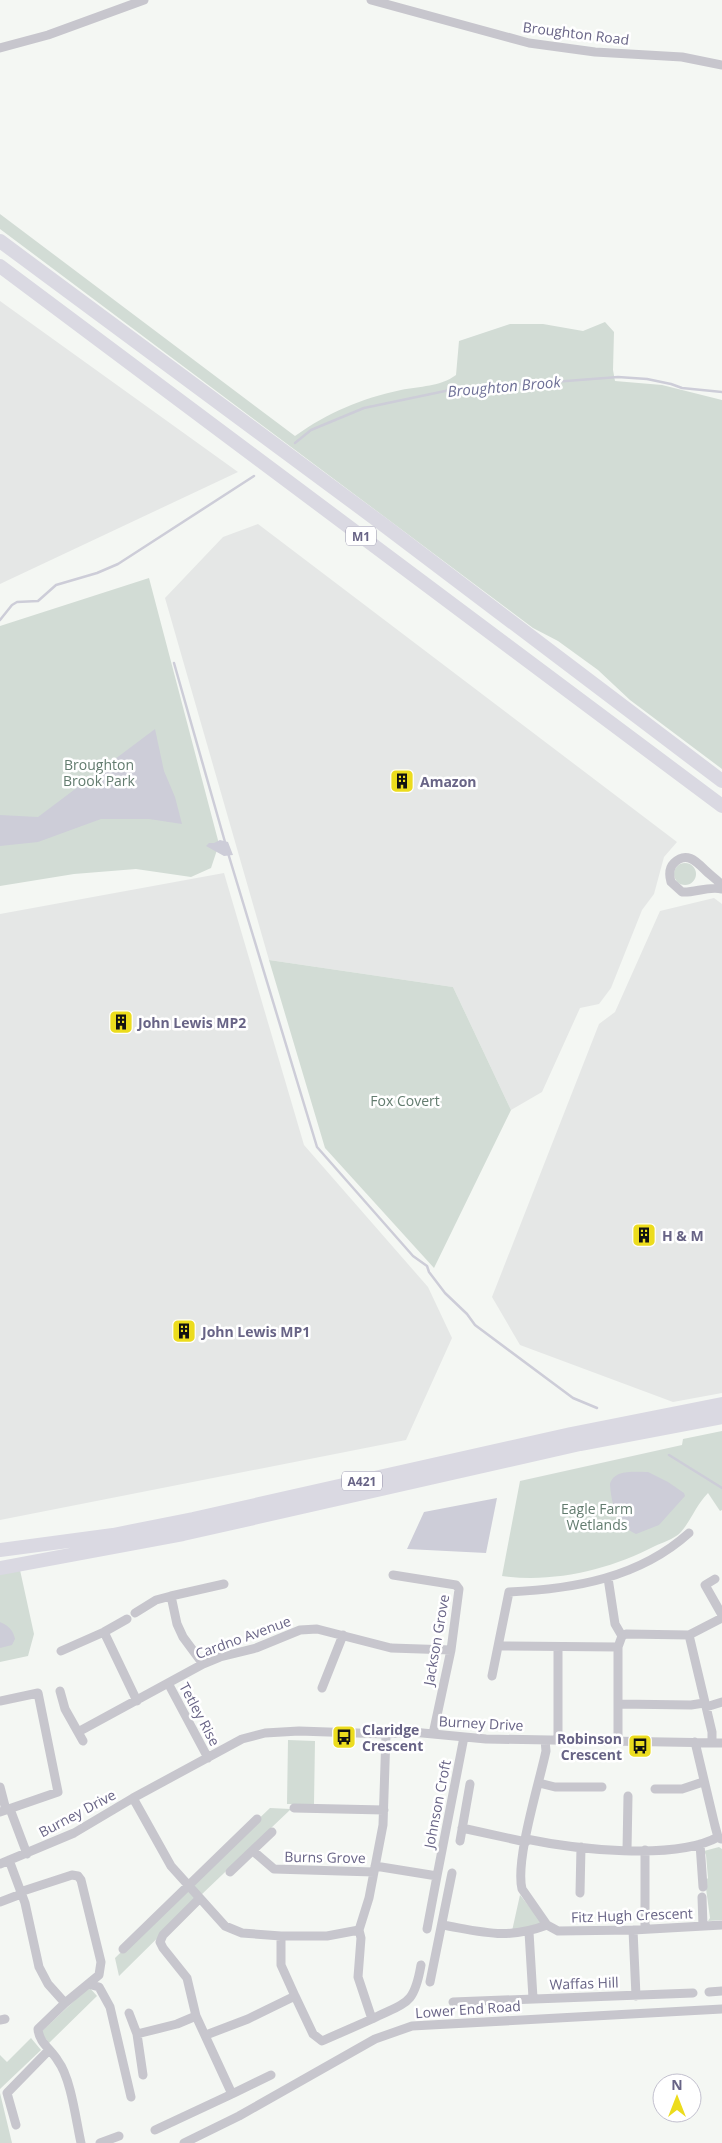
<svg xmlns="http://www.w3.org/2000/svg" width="722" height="2143" font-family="'Open Sans',sans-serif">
<rect width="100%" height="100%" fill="#f4f7f3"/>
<path fill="#e5e7e6" d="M 0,301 L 238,472 L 0,584 Z
M 258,524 L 677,842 L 664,857 L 654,894 L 642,910 L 611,988 L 599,1004 L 580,1008 L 542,1092 L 511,1110 L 453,987 L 269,960 L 165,598 L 223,537 Z
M 224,873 L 304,1145 L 428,1287 L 452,1338 L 406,1440 L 0,1520 L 0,914 Z
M 714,898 L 722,904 L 722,1393 L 673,1402 L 520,1345 L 492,1297 L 599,1024 L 615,1012 L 660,911 Z"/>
<path fill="#d2dcd5" d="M 0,214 L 295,436 C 329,412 360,399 401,390 C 420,386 440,387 456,375 L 459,341 L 510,324 L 543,324 L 583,331 L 605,322 L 614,332 L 613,370 L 615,381 L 662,385 L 722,400 L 722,769 L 630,700 L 598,670 L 558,641 L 533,628 L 0,229 Z
M 149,578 L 219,844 L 211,868 L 191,877 L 136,869 L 74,874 L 0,886 L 0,626 Z
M674 874a11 11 0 1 1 22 0a11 11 0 1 1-22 0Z
M 269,960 L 453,987 L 511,1110 L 434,1268 L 325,1148 Z
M 722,1431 L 722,1510 L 720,1511 L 708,1493 C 696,1505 690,1523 679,1534 C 673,1539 662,1543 655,1546 C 609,1570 554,1583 502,1576 L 520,1481 L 682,1445 L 683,1439 Z
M 20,1570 L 34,1634 L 28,1656 L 0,1662 L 0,1574 Z
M 288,1740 L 315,1741 L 314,1804 L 287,1804 Z
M 270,1808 L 291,1809 L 200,1896 L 189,1885 Z
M 719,1847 L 722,1849 L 722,1920 L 708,1921 L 710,1918 L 705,1881 L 708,1878 L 706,1855 L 704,1851 Z
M 187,1888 L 197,1899 L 119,1976 L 115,1958 Z
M 520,1895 L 543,1924 L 512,1931 Z
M 89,1987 L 97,1996 L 49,2043 L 41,2032 Z
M 31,2038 L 41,2050 L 0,2089 L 0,2055 L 7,2062 Z
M 0,2093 L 12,2143 L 0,2143 Z"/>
<path fill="#cdcdd8" d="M 155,729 L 164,771 L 175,797 L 182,824 L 149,819 L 101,819 L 38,842 L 0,846 L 0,815 L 38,817 Z
M 220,840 L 228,842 L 233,855 L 224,856 L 206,846 L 209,843 L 214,843 Z
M 648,1472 L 668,1482 L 684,1493 L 685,1496 L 659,1525 L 636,1534 C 617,1526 611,1503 610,1484 C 614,1469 635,1472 648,1472 Z
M 497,1498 L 486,1553 L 407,1549 L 424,1512 Z
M 0,1622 C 9,1626 13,1630 15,1639 L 12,1645 L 0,1648 Z"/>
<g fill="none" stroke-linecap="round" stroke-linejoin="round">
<path stroke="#cdcdd8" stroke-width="2.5" d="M 295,443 L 311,430 L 364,408 L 450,390 L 618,377 L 647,379 L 671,384 L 682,388 L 722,392
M 0,620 L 12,605 L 17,602 L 38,601 L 56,585 L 97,573 L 118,564 L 254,476
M 174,663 L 225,842
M 228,853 L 317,1147 L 413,1256 L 427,1266 L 429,1272 L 445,1293 L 467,1314 L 475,1325 L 573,1398 L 597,1408
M 669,1455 L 722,1488"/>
<path stroke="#c7c6cd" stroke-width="9" d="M 371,0 L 529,43 L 595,52 L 682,57 L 722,65
M 0,48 L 48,35 L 144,0
M 722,885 C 716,879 710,875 704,869 C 696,861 686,851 674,863 C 669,868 669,875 671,882 L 682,892 C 695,893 707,886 722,889
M 393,1575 L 456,1585 L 459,1589 L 451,1650 L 433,1734
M 608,1578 L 615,1624 L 622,1636
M 715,1579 L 705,1585 L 722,1615
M 171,1596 L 224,1584
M 135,1613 L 156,1600 L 171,1596 L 177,1624 L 183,1637 L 203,1664
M 104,1632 L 137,1701
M 689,1635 L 712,1732 L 712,1742
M 499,1646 L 618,1647
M 61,1651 L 104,1632 L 127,1619
M 492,1676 L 509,1592 C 574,1589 639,1578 689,1533
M 168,1683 L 208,1758
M 322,1688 L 343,1635
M 60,1691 L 65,1709 L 83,1741
M 0,1701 L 38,1693 L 58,1792 L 0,1812
M 618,1704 L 691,1705 L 704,1703
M 706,1707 L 722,1702
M 78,1732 L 203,1664 L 220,1657 L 256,1648 L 300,1630 L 317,1629 L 391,1648 L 451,1650
M 545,1740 L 546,1751 C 539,1784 515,1860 522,1889 L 547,1925 L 558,1931 L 633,1930 L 722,1925
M 558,1740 L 558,1647
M 618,1741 L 618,1647 L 622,1636 L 626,1634 L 689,1635 L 722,1618
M 695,1742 L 715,1826 L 718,1837 L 721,1839
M 539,1783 L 555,1787 L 602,1787
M 0,1787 L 6,1810
M 655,1789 L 682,1789 L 703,1782
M 133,1798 L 171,1866 L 225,1926 L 242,1933 L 281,1936 L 327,1936 L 359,1930 L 369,1898 L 383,1825 L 386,1734
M 294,1808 L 384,1810
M 10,1809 L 27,1854
M 462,1828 L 526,1842
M 526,1839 C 574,1849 675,1861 718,1837
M 460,1841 L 470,1784
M 700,1844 L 703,1887
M 627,1850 L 628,1796
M 645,1850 L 645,1929
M 253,1851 L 274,1869 L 374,1872
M 9,1860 L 25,1903 L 39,1967 L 48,1984 L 65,2003 L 38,2029 C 39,2043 51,2049 58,2061 C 71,2078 76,2121 81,2143
M 0,1864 L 74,1833 L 133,1798 L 242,1739 L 265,1733 L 299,1731 L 386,1734 L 412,1732 L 486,1739 L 722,1743
M 375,1866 L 437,1876 L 464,1737
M 230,1872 L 272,1832
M 20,1892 L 72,1875 L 78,1876 L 81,1880 L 101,1962 L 99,1975 L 65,2003
M 580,1893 L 581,1847
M 702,1897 L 703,1926
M 0,1902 L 21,1894
M 443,1925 C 483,1932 507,1940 547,1925
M 427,1929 L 437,1876
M 633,1930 L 636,1996
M 529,1932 L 533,1998
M 123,1949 L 257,1819
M 430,1982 L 452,1873
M 88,1984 L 99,1987 L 110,2007 L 131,2097
M 709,1992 L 722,1991
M 295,1996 L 313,2034 L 322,2041 L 372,2019 L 358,1977 L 361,1938 L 359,1930
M 453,2002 L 693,1993
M 129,2013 L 137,2034 L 143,2075
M 372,2019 C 406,2002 414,2006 421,1965
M 0,2020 L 5,2019
M 137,2034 L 177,2024 L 196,2016
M 206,2035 L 248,2019 L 295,1996 L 281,1965 L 281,1936
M 232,2094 L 271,2075
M 16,2125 L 7,2093 L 49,2050
M 155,2130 L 232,2094 L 196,2016 L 187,1978 L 163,1948 L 160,1942 L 163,1935 L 199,1899
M 100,2143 L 119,2136
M 184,2143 L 239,2116 L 375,2039 L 412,2026 L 722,2009"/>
<path stroke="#dad9e2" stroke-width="14" d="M 0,241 L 381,523 L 722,781
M 0,266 L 722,806
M 0,1550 L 113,1535 L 193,1519 L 571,1434 L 722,1404
M 0,1568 L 183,1534 L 580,1444 L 722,1417"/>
</g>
<defs>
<g id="building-square" transform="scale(1.25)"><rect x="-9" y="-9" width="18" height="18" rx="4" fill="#ecdc1d" stroke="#fff"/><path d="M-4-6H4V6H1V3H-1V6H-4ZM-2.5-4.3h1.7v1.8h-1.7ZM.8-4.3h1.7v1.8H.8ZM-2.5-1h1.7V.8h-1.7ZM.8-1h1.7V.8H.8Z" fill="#111"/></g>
<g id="bus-square" transform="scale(1.25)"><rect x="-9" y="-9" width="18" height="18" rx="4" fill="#ecdc1d" stroke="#fff"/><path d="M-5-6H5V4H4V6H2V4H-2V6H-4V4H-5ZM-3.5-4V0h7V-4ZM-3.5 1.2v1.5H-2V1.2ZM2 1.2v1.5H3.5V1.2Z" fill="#111"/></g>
</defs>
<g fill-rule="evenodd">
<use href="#building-square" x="402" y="781"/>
<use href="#building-square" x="121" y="1022"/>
<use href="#building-square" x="644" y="1235"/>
<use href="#building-square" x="184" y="1331"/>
<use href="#bus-square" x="344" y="1737"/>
<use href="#bus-square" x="640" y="1746"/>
</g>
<g text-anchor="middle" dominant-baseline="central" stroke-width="5" stroke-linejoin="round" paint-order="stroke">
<g fill="#fff" stroke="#9592aa" stroke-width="1">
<rect x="346" y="526.5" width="30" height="19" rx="4"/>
<rect x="342" y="1471.5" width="40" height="19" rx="4"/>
</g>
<g font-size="12" font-weight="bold" fill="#686486">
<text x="361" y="536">M1</text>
<text x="362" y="1481">A421</text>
</g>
<g font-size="14" fill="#686486" stroke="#fff">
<text transform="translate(576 33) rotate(7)">Broughton Road</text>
<text transform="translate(243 1637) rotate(-20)">Cardno Avenue</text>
<text transform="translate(436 1640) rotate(-80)">Jackson Grove</text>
<text transform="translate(200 1714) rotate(62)">Tetley Rise</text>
<text transform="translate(481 1723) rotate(3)">Burney Drive</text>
<text transform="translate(437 1804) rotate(-79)">Johnson Croft</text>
<text transform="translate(77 1813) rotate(-28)">Burney Drive</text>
<text transform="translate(325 1857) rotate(1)">Burns Grove</text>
<text transform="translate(632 1915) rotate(-2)">Fitz Hugh Crescent</text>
<text transform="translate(584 1983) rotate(-2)">Waffas Hill</text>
<text transform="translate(468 2009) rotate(-4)">Lower End Road</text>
</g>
<g font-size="14" fill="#637c6f" stroke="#fff">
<text x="99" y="764">Broughton<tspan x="99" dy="16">Brook Park</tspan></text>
<text x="405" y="1100">Fox Covert</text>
<text x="597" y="1508">Eagle Farm<tspan x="597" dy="16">Wetlands</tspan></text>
</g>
<g font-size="14" font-weight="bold" fill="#686486" stroke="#fff" text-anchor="start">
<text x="420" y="781">Amazon</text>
<text x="138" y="1022">John Lewis MP2</text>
<text x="662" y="1235">H &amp; M</text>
<text x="202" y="1331">John Lewis MP1</text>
<text x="362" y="1729">Claridge<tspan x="362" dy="16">Crescent</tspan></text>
<text x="622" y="1738" text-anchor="end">Robinson<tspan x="622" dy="16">Crescent</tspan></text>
</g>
<g font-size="15" font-style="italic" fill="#6e7097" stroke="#fff">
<text transform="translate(504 386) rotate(-5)">Broughton Brook</text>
</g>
</g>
<g transform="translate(677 2098)"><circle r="24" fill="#ffffff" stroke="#c3c1cf"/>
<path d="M0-4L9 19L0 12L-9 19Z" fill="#ecdc1d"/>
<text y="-8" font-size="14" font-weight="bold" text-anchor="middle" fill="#686486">N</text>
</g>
</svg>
